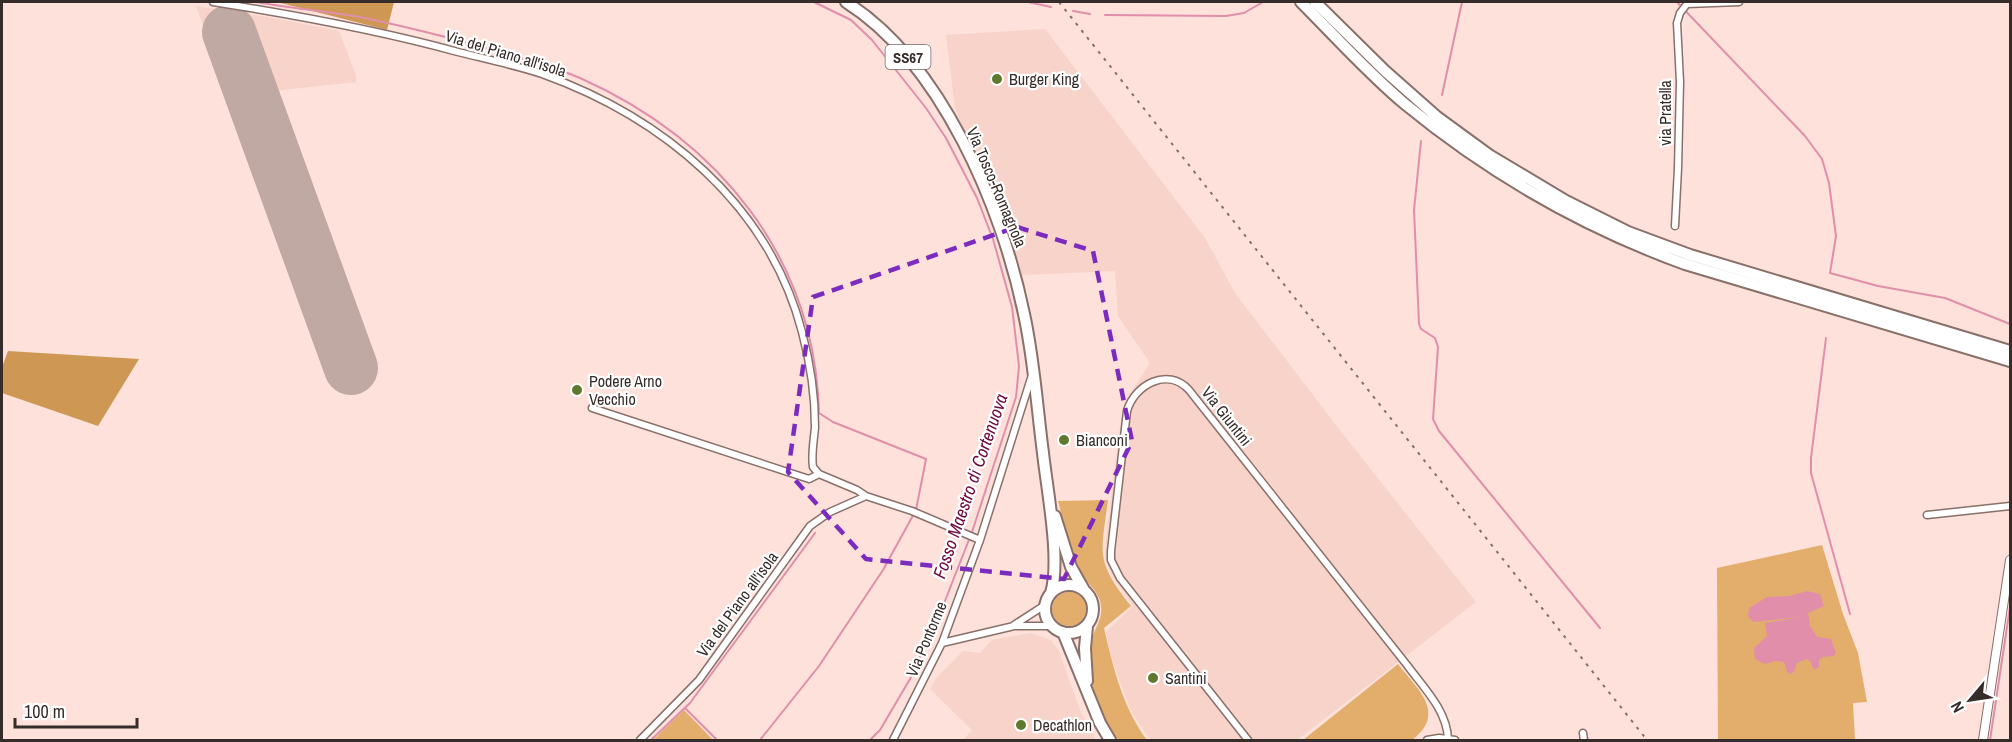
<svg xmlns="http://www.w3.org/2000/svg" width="2012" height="742" font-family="'Archivo Narrow',sans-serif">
<rect width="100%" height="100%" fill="#fee1da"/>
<path fill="#f7d3c9" d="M 196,6 L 273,18 L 339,31 L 356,75 L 356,82 L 273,91 L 373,366 L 375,375 L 372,384 L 333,375 Z
M 1045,29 L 1205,238 L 1235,293 L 1342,433 L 1476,602 L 1297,740 L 1150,740 L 1130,709 L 1111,657 L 1106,632 L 1133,606 L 1111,574 L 1105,557 L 1106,537 L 1122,412 L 1125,401 L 1150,363 L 1118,316 L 1115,271 L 1022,275 L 955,108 L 946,35 Z
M 1030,633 L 1051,640 L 1059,651 L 1080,710 L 1096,740 L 963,740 L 972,730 L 930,689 L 937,677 L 963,651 L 980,653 L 992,640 Z"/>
<path fill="#e3ae6c" d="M 1108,500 C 1101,554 1095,561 1131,606 L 1104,628 C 1113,667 1123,708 1147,740 L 1117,740 C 1097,714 1083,669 1093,636 C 1096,626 1103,617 1101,606 C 1100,591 1086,583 1079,572 C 1068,551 1064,524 1058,501 Z
M 1822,545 L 1843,614 L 1858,653 L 1867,702 L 1853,703 L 1855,740 L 1718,740 L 1717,568 Z
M1052 609a17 17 0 1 1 34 0a17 17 0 1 1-34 0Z
M 1398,664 C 1418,690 1447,713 1412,740 L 1303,740 Z
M 684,710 L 713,740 L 653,740 Z"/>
<path fill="#ce9854" d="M 277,2 L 394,2 L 387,30 Z
M 8,351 L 139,359 L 98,426 L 2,393 L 2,367 Z"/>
<path fill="#e18eaa" d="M 1807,591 L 1820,594 L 1824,606 L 1808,613 L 1810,626 L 1817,637 L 1831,639 L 1836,653 L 1834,656 L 1823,657 L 1819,660 L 1819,667 L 1814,670 L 1810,661 L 1807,659 L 1797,663 L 1794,672 L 1790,674 L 1787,672 L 1784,662 L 1775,661 L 1765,664 L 1755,659 L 1754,648 L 1767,636 L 1765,623 L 1801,617 L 1753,622 L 1748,616 L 1749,608 L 1767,597 L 1790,596 Z"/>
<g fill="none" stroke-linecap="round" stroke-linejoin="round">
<path stroke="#e18eaa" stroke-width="2" d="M 257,2 C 293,9 329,11 365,18 C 411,28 457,39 502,53 C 528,60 554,67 580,78 C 719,140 815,258 819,413 L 833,422 L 926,459 L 916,510 L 883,570 L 819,666 L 760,740
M 814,2 L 851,20 L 872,40 L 926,108 L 946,138 L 977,198 L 993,239 L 1012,307 L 1019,366 L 1016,397 L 972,532 L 943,606 L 910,679 L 880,730 L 870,740
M 1028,2 L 1051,7
M 1677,2 L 1805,136 L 1822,159 L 1829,183 L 1836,236 L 1830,273 L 1878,286 L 1945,298 L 2010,324
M 1073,11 L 1090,14
M 1105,15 L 1226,16 L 1244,13 L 1263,2
M 1442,95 L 1462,2
M 1421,141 L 1414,210 L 1419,324 L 1421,329 L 1435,338 L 1438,347 L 1433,419 L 1439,431 L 1600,628
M 1826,338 L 1811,458 L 1811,473 L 1850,614
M 685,708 L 717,740
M 651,740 L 690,703 L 815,533
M 1990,740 L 2010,607"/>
<path stroke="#c0a8a3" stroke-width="54" d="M 229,32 L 351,368"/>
<g stroke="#89706a" stroke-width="9">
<path id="minor" d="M 213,2 C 296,15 378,30 458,52 C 486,59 515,65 542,74 C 662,117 769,204 802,332 C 810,362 815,395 815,427 C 814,440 811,454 813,467 L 819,474 L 857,490 L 866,496 L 912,511 L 980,540
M 1675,226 L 1678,168 L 1680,82 L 1677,23 L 1680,13 L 1687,4 L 1739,2
M 592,408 L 809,479 L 819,474
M 1927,515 L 2010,506
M 1014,625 L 1045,605
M 942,643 L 1014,626 L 1052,626
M 1583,733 L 1584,740
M 640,740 L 699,680 L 810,526 L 830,512 L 866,496
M 893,740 L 942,643 L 980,540 L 1032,375
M 1248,740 L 1120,578 L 1111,560 L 1111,551 L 1127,411 C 1135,384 1168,367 1189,390 L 1407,665 C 1423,687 1447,710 1448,739
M 1427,740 L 1439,738 L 1455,740"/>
</g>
<g stroke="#89706a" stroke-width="10">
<path id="tertiary" d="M 1983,740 L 2010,560"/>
</g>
<g stroke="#89706a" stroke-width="14">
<path id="primary" d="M 846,2 C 941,62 1002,207 1024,314 C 1034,359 1037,407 1043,453 C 1047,490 1061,560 1051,593
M 1055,516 L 1071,567 L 1084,590
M1045 609a24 24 0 1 1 48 0a24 24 0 1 1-48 0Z
M 1087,626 L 1085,648 L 1087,681
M 1063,632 L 1100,723 L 1110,740"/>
</g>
<g stroke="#89706a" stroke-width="14">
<path id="trunk" d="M 1301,2 C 1335,36 1368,73 1405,104 C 1489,173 1583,227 1685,264 L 2010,361
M 1315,2 L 1385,71 L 1437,117 L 1489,155 L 1566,201 L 1628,232 L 1690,255 L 2010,351"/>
</g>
<use href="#minor" stroke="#fff" stroke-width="6"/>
<use href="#tertiary" stroke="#fff" stroke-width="8"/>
<use href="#primary" stroke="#fff" stroke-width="10"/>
<use href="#trunk" stroke="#fff" stroke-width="10"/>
<path stroke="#81706c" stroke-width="2" stroke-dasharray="3 6" stroke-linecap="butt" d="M 1059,2 L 1647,740"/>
</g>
<path fill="none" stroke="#7b2cbf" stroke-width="4.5" stroke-dasharray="12 8" stroke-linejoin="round" d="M 1017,227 L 1093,251 L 1132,441 L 1064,579 L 866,559 L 788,472 L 813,297 Z"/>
<g fill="#5f7a2f" stroke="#fff" stroke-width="2">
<circle cx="997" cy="79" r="6"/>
<circle cx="577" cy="390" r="6"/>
<circle cx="1064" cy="440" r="6"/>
<circle cx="1153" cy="678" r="6"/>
<circle cx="1021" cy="725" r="6"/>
</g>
<g text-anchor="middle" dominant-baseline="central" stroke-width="4.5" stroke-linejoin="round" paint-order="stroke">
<rect fill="#fff" stroke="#726b69" stroke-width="1.5" x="885.5" y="45" width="45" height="24" rx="4.5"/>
<g font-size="15" font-weight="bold" fill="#362c29">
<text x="908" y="57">SS67</text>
</g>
<g font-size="16" fill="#362c29" stroke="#fff">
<text transform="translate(506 53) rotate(17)">Via del Piano all'isola</text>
<text transform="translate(1665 113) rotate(-90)">via Pratella</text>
<text transform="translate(997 187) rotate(67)">Via Tosco-Romagnola</text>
<text transform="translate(1227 416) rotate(52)">Via Giuntini</text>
<text transform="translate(737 604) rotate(-54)">Via del Piano all'isola</text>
<text transform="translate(926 639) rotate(-67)">Via Pontorme</text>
</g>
<g font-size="16" fill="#362c29" stroke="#fff" text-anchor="start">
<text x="1009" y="79">Burger King</text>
<text x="589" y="381">Podere Arno<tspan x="589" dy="18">Vecchio</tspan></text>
<text x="1076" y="440">Bianconi</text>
<text x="1165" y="678">Santini</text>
<text x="1033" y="725">Decathlon</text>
</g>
<g font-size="18" font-style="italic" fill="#6f093c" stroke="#fff">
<text transform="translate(970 486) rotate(-71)">Fosso Maestro di Cortenuova</text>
</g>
</g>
<rect width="2012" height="742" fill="none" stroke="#362c29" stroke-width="6"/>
<g transform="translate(1970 700) rotate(241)" stroke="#ffffff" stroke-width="4.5" paint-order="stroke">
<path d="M0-4.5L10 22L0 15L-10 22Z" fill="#362c29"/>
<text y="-9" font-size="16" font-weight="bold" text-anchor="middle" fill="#362c29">N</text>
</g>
<path d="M15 718v9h122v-9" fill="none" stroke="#362c29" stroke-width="3"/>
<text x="24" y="718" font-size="18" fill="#362c29" stroke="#ffffff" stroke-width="4.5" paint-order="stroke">100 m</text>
</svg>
